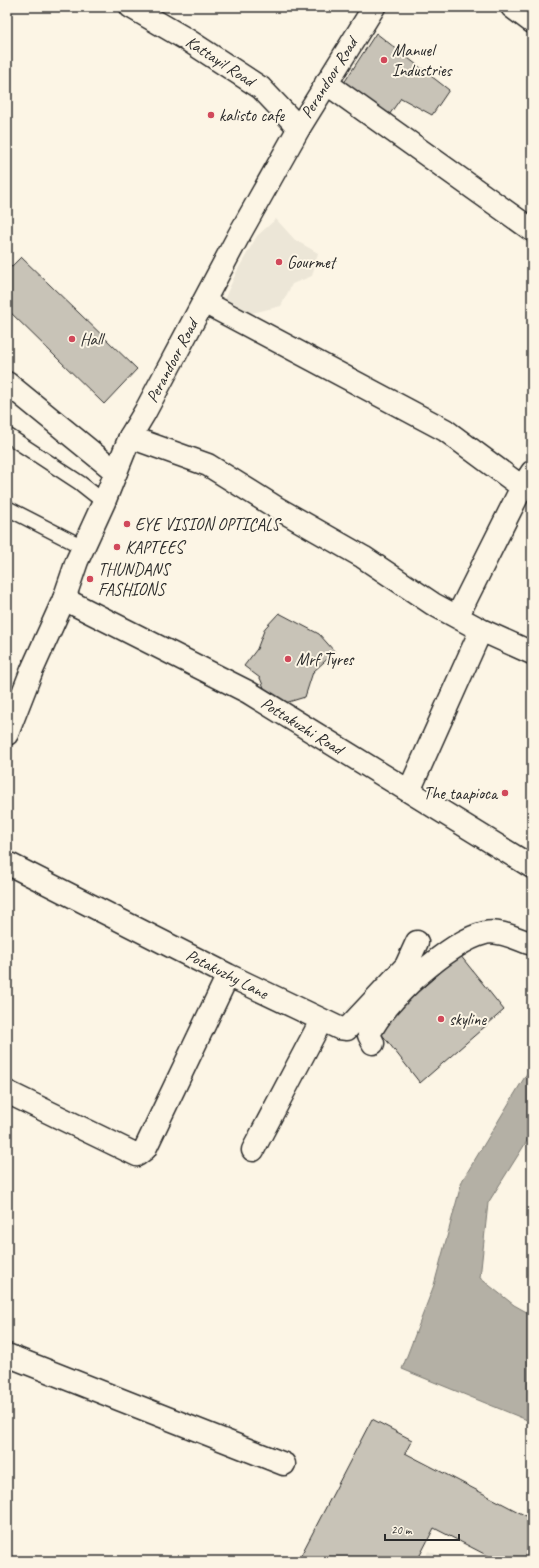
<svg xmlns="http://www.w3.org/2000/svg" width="539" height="1568" font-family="Caveat,sans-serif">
<rect width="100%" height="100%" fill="#fcf5e5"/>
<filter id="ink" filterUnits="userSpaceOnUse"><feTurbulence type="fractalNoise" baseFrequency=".025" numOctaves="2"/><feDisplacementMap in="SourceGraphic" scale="8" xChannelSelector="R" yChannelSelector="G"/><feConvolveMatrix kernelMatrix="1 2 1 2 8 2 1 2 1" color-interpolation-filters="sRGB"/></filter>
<g filter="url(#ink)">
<path fill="#ece6d7" d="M 276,219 L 295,240 L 318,253 L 312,276 L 292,284 L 281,306 L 235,317 L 223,302 L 237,271 L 257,236 Z
M 428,1551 L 453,1561 L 424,1561 Z"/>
<path fill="#b4b0a5" stroke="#7d7b74" d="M 532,1065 L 532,1133 L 488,1203 L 480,1278 L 514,1305 L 532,1315 L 532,1422 L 402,1369 L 434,1285 L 462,1181 Z"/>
<path fill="#c8c3b7" stroke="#2b2b2b" d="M 376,33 L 449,90 L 432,115 L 401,98 L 387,118 L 342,86 Z
M 21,257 L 137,369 L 104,404 L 7,309 L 7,271 Z
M 279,613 L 319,634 L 335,652 L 313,672 L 305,697 L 272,707 L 260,678 L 244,666 L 257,649 L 265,628 Z
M 460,955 L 504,1010 L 420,1083 L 377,1028 Z
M 372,1419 L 412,1440 L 405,1453 L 532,1519 L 532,1561 L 498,1561 L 434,1528 L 417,1561 L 298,1561 Z"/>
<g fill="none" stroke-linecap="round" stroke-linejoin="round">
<g stroke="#2b2b2b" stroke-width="17">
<path id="lane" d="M 7,435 L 80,483 L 104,502
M 7,508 L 83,547"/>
</g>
<g stroke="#2b2b2b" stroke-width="25">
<path id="street" d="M 131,7 L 186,39 L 261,88 L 299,128
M 512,7 L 532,22
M 326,83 L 532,230
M 204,302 L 445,430 L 522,487
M 7,383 L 116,472
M 130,437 L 208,465 L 277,508 L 363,557 L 433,604 L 481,630
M 64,599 L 248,692 L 532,867
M 457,617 L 522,487 L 532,472
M 409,791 L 481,630 L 532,653
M 7,863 L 228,975 L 339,1028 L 347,1029 L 406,966 L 417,942
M 373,1043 L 369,1035 C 383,1002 450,941 485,933 C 499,929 519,940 532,944
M 7,1092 L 137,1155 L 145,1149 L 228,975
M 253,1150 L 321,1021
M 7,1355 L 284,1464"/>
</g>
<g stroke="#2b2b2b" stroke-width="25">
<path id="secondary" d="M 7,734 L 32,670 L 64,599 L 77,561 L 104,502 L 130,437 L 145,412 L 239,235 L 299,128 L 374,7"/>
</g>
<use href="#lane" stroke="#fcf5e5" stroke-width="14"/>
<use href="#street" stroke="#fcf5e5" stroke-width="22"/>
<use href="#secondary" stroke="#fcf5e5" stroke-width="22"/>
</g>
</g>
<g fill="#d1495b" stroke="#fcf5e5" stroke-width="1.5">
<circle cx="384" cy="60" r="4"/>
<circle cx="211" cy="115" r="4"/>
<circle cx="279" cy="262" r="4"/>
<circle cx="72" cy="339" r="4"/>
<circle cx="127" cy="524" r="4"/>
<circle cx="117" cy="547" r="4"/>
<circle cx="90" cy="579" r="4"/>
<circle cx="288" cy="659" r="4"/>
<circle cx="505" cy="793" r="4"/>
<circle cx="441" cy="1019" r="4"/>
</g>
<g text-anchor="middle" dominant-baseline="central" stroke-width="4" stroke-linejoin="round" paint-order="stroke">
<g font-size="17" fill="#2b2b2b" stroke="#fcf5e5" text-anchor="start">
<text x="392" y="50">Manuel<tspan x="392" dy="20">Industries</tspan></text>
<text x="219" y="115">kalisto cafe</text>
<text x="287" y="262">Gourmet</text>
<text x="80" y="339">Hall</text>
<text x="135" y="524">EYE VISION OPTICALS</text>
<text x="125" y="547">KAPTEES</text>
<text x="98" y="569">THUNDANS<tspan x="98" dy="20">FASHIONS</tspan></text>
<text x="296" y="659">Mrf Tyres</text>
<text x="497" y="793" text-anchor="end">The taapioca</text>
<text x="449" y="1019">skyline</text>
</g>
<g font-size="17" fill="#2b2b2b" stroke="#fcf5e5">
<text transform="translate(220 61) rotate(33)">Kattayil Road</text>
<text transform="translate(329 78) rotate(-58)">Perandoor Road</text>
<text transform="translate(172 361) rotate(-62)">Perandoor Road</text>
<text transform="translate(302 726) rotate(32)">Pottakuzhi Road</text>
<text transform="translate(227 974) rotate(27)">Potakuzhy Lane</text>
</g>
</g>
<rect width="539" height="1568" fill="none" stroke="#fcf5e5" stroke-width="24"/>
<rect x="12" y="12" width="515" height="1544" fill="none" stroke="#2b2b2b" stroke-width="1.5" filter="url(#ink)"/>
<path d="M385 1534v6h74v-6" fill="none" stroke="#2b2b2b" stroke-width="2"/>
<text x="391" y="1534" font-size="12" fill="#2b2b2b" stroke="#fcf5e5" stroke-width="3" paint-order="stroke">20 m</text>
</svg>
